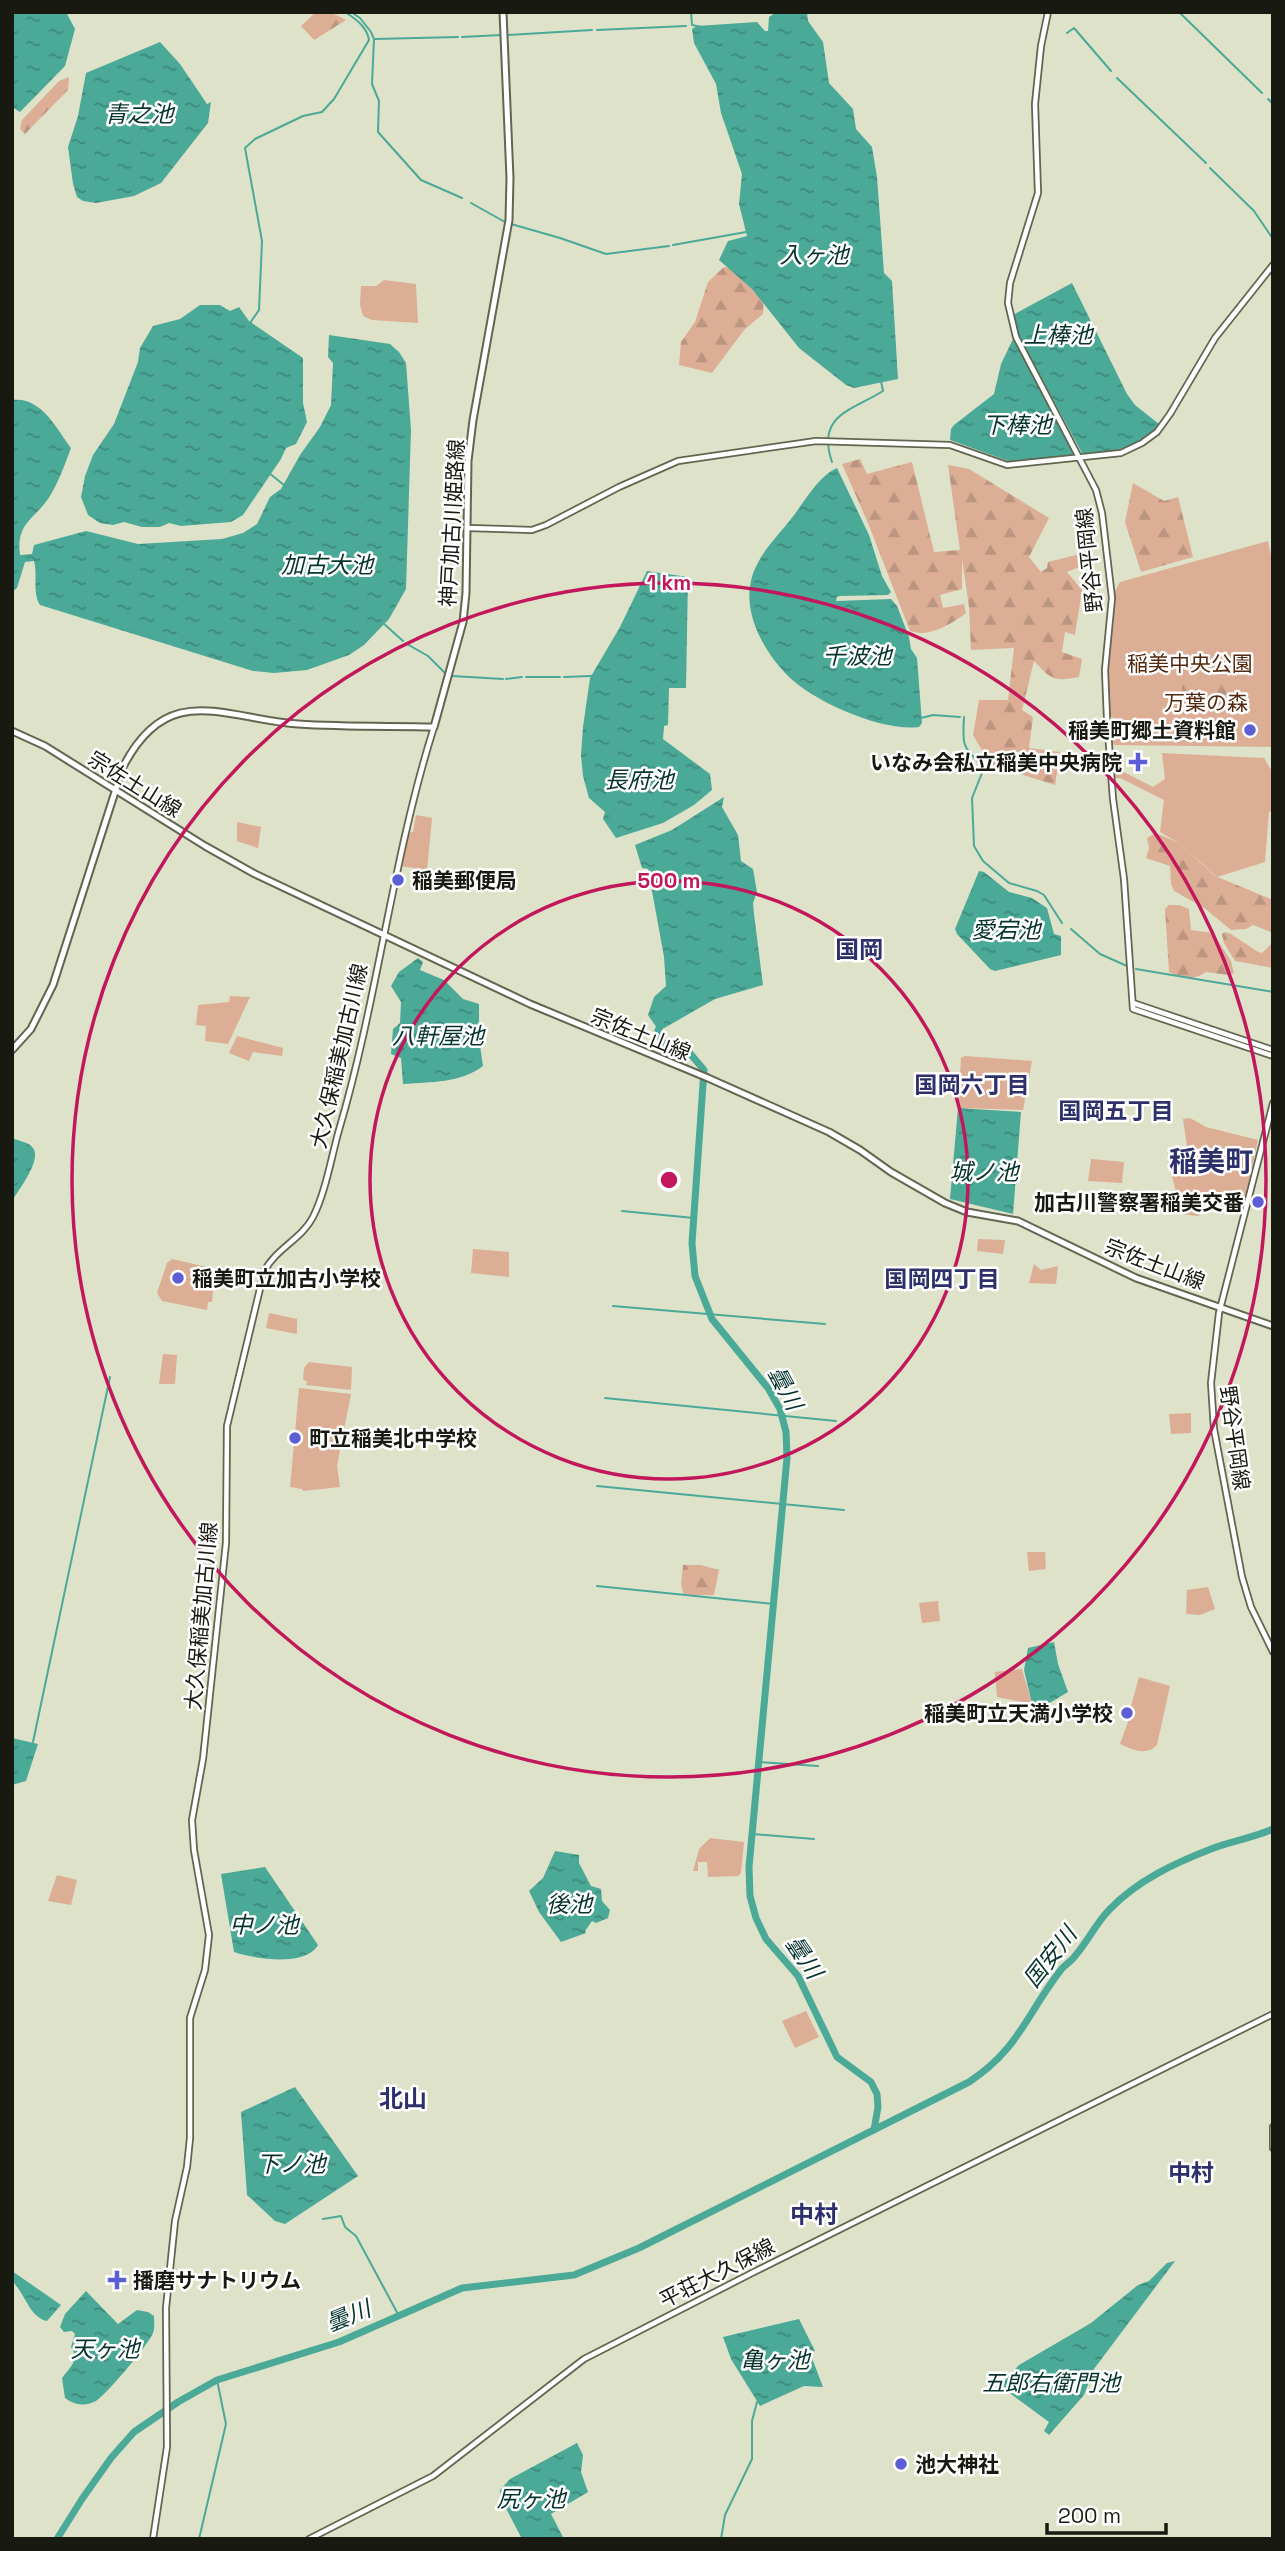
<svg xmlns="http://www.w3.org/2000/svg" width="1285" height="2551" font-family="'Space Grotesk','Noto Sans JP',sans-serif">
<defs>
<pattern id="forest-firs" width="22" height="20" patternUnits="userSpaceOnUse" patternTransform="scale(1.75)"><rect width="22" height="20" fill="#dcae96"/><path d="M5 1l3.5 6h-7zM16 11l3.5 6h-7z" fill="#bc9580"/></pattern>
<pattern id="water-ripples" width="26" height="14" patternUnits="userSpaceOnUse" patternTransform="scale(1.75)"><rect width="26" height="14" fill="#4ba998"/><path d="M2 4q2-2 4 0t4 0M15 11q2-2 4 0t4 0" fill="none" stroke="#3d897b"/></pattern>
</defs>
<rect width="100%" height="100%" fill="#dee2c9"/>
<path fill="#dcae96" d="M 384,280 L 416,284 L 418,323 L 372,320 L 363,316 L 360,305 L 361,286 L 376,286 Z
M 1268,541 L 1273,565 L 1273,747 L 1114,745 L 1111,742 L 1111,730 L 1122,734 L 1127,726 L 1110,716 L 1106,669 L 1114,622 L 1114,593 L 1120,582 Z
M 1162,753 L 1264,758 L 1273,773 L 1273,810 L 1269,812 L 1265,862 L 1217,877 L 1180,844 L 1160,832 L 1164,800 L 1120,778 L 1114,778 L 1114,770 L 1120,770 L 1153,787 L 1165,779 Z
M 416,815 L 432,818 L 427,870 L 400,866 L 406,833 L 413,832 Z
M 237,822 L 261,827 L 258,848 L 237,841 Z
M 230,996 L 250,997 L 228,1044 L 205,1041 L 206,1026 L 196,1025 L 198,1005 L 229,1002 Z
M 237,1036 L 283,1048 L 282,1056 L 253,1052 L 249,1061 L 229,1053 Z
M 965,1056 L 1032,1061 L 1023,1110 L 958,1108 L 961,1058 Z
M 1190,1118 L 1206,1127 L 1258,1140 L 1243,1208 L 1222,1202 L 1198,1216 L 1181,1214 L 1167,1154 L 1188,1153 L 1183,1119 Z
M 1091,1159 L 1124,1162 L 1122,1183 L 1088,1181 Z
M 978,1239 L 1005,1240 L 1003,1254 L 977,1251 Z
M 473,1249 L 509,1252 L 509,1277 L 471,1273 Z
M 172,1259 L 207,1267 C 213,1278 214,1289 212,1302 L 208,1302 L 207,1310 L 162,1301 L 157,1293 L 167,1263 Z
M 1034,1264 L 1041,1270 L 1058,1266 L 1056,1284 L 1029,1283 Z
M 269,1313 L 297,1319 L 297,1334 L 266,1328 Z
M 163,1354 L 177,1355 L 175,1384 L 159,1384 Z
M 309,1362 L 352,1367 L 351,1390 L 306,1385 L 307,1381 L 303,1380 L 304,1368 Z
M 299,1388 L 351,1394 L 337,1466 L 340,1487 L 303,1491 L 302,1489 L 290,1487 Z
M 1191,1413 L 1191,1433 L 1171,1434 L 1169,1414 Z
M 1027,1552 L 1045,1552 L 1046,1569 L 1029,1571 Z
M 1208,1587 L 1215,1609 L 1200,1615 L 1186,1614 L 1187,1590 Z
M 938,1601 L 940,1621 L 922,1623 L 919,1603 Z
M 1022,1669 L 1032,1704 L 997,1697 L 995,1672 Z
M 1139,1677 L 1170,1686 L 1157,1745 C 1147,1756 1132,1750 1120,1744 L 1133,1708 L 1131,1706 Z
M 710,1838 L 744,1842 L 741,1873 L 738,1876 L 708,1877 L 707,1862 L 698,1862 L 698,1871 L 693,1871 L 699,1849 Z
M 57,1875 L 77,1880 L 71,1905 L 48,1901 Z
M 806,2011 L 819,2037 L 795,2048 L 782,2021 Z"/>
<path fill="url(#forest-firs)" d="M 316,12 L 330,12 L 346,20 L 314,40 L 301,26 Z
M 69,77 L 68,90 L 25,134 L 20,129 L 22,120 L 59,81 Z
M 724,267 L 747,271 L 764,299 L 763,314 L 745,329 L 712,373 L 679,365 L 681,342 L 695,322 L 708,282 Z
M 860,459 L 867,474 L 912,462 L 934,552 L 960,550 L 948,465 L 969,469 L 1049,518 L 1029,557 L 1041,572 L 1047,568 L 1048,562 L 1088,552 L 1089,563 L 1067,572 L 1082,590 L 1075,635 L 1065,632 L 1062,652 L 1082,659 L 1079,677 C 1053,682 1051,679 1034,661 L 1022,710 L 1033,717 L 1029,748 L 1060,752 L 1055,785 L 990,764 L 973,735 L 979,700 L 1008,700 L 1014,648 L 971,650 L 969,607 L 962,559 L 962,589 L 940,595 L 943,608 L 964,604 L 966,613 C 951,624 930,638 910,631 L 868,523 L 842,464 Z
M 1133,483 L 1164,501 L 1178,497 L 1193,557 L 1141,572 L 1125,522 Z
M 1247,677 L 1249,682 L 1236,684 L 1236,694 L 1251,696 L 1248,711 L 1227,713 L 1223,742 L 1181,740 L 1182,678 Z
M 1156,833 L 1179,843 L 1215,876 L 1273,900 L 1273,933 L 1253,925 L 1246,929 L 1231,930 L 1203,907 L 1174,891 L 1171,884 L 1170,866 L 1146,858 L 1149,848 L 1147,838 Z
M 1169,905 L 1179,905 L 1189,909 L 1191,930 L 1213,933 L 1231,961 L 1234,973 L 1229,975 L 1206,972 C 1193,981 1182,979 1169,972 L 1165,909 Z
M 1225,932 L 1231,934 L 1258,952 L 1262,953 L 1273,942 L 1273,968 L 1235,961 L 1224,943 L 1222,934 Z
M 683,1565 L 701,1565 L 719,1570 L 714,1595 L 684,1595 L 681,1585 Z"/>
<path fill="url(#water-ripples)" d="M 12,12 L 66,12 L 75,29 L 65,66 L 20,112 L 12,107 Z
M 775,13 L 807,13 L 808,21 L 823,42 L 829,83 L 853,109 L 856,129 L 872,147 L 877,177 L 884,273 L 892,281 L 898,379 L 854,388 L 846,385 L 799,348 L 752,289 L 719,260 L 728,241 L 747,236 L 739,204 L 742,174 L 721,113 L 716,84 L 694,43 L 692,29 L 697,26 L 757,22 L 765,31 L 768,31 L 769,17 Z
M 160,42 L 180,64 L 207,104 L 211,102 L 208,123 L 161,183 L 134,196 L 96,203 L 83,201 L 77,197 L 73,184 L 68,147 L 78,116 L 86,73 Z
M 1072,283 L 1127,394 L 1135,405 L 1159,424 C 1139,450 1113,452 1083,455 L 1016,331 L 1013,315 Z
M 200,305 L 220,305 L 230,311 L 239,307 L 249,321 L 303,358 L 303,403 L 307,422 L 296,444 L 286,448 L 281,459 L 243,515 L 231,522 L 181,526 L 169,523 L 160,527 L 142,527 L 124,522 L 113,525 L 100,523 L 88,515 L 81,497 L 85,476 L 93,455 L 114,424 L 138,362 L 140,348 L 153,326 L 180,319 Z
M 329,335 L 390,344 L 399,352 L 406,363 L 411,430 L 406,589 L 389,619 L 364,645 L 349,655 L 307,670 L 274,673 L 253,671 L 40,605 C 32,593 38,575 34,561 L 25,562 L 17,588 L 12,592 L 12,400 C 41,396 56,428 71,448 C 65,464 58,484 48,499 C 33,520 16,524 20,555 L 32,554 L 34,545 L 86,531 L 138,544 L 222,539 L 243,533 L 257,524 L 270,497 L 281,489 L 300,455 L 320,427 L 331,405 L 333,363 L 328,357 Z
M 1013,339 L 1075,454 L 1072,457 L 1011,462 L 950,440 L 951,429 L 954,425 L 994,394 L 1001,364 Z
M 837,468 L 869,535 L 882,576 L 891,592 L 888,595 L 840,596 L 837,597 L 836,601 L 891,599 L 897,606 L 909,637 L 911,649 L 917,658 L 922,723 L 919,727 C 883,732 814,702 788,676 C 765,653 743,615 751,581 C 756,557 776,538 791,519 C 804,503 817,477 837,468 Z
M 647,571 L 688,577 L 686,688 L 669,688 L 668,725 L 664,726 L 663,739 L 710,774 L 712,790 L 694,805 L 663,823 L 616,838 L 603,819 L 605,812 L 589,798 L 583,776 L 581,755 L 583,727 L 590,678 L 620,627 Z
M 724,797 L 722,807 L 738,835 L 741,861 L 753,869 L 757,892 L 753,903 L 754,914 L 763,985 L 715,999 L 659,1031 L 648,1015 L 654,997 L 666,986 L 664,957 L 648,869 L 642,868 L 635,845 L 672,830 Z
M 979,871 L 984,872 L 1009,892 L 1032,898 L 1047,908 L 1054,934 L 1061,936 L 1061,955 L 995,971 L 990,969 L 957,934 L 955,929 Z
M 418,958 L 423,962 L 420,970 L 444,980 L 463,999 L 479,1004 L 479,1039 L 483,1066 C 461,1083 430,1082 403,1084 L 401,1058 L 391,1054 L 393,1029 L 400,1023 L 401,1002 L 391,986 L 399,972 Z
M 958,1108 L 1021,1112 L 1013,1214 L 950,1199 Z
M 12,1138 C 19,1141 29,1142 33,1148 C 42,1160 19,1189 12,1201 Z
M 1054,1642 L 1058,1664 L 1068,1692 L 1043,1707 L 1032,1704 L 1024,1670 L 1028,1648 Z
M 12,1738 L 38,1744 L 26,1781 L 12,1785 Z
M 555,1851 L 579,1855 L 579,1863 L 591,1886 L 601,1889 L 602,1901 L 610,1910 L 608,1918 L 596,1923 L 592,1921 L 585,1931 L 586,1933 L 561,1942 L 539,1912 L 529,1891 L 543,1878 Z
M 265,1867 L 318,1945 C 306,1967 255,1959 234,1952 L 221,1874 Z
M 295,2087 L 358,2176 L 285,2224 L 275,2221 L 247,2195 L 241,2112 Z
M 1175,2261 L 1094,2369 L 1084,2395 L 1049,2435 L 1044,2431 L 1049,2422 L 1000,2386 L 1019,2365 L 1091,2323 L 1138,2285 L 1149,2281 L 1167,2263 Z
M 12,2271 L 61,2305 L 47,2321 C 29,2317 25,2293 12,2281 Z
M 86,2291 L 118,2324 L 137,2310 L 148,2312 L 154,2316 C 154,2321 155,2328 153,2333 C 149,2344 106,2395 96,2401 C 84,2407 74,2405 65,2398 L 62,2378 C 70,2367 80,2360 71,2347 L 75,2334 L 72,2331 L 64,2332 L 60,2327 L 65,2314 Z
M 799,2319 L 815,2351 L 810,2353 L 823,2387 L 804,2386 L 760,2406 L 731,2359 L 723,2337 Z
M 577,2443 L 583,2455 L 581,2472 L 588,2492 L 551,2514 L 564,2539 L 522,2539 L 500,2497 L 500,2490 L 510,2479 Z"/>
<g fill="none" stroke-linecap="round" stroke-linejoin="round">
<path stroke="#4ba998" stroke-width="2" d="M 351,12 L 360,18 L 371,32 L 374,39 L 372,84 L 379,101 L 378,132 L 421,180 L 462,198
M 691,12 L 692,25 L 702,27
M 1179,12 L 1262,93
M 597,30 L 686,26
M 1067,33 L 1074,28 L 1111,71
M 508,35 L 592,30
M 462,37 L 501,35
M 375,39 L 458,37
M 1117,78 L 1206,163
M 1268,99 L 1273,104
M 1210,168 L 1254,211 L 1273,239
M 471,203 L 505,222
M 511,224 L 560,238 L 606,254 L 669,246
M 673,245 L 746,232
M 250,323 L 259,310 L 262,241 L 245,148 L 255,139 L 303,116 L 322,112 L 334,99 L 369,40 C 367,27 356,19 345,12
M 832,462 C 816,415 851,411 883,391 L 881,381
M 269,473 L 284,485
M 383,623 L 403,641
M 407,644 L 428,656 L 445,673
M 452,676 L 503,679
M 526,677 L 560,677
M 564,677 L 591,676
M 506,679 L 522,677
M 964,717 C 962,748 963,746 984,768 L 972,798 L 974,846 L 983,861 L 1009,883 L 1037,891 L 1044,895 L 1062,923
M 921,718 L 933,715 L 960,717
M 1071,929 L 1100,954 L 1127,966
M 1136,969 L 1273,992
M 622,1211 L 694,1218
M 613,1306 L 825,1324
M 605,1398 L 836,1421
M 597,1486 L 844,1510
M 597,1586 L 774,1604
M 33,1742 L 110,1377
M 759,1762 L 818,1766
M 752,1834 L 814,1839
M 323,2219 L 341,2216 L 345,2227 L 356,2236 L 399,2316
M 199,2539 L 226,2424 L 217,2380
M 721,2539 L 725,2515 L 752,2459 L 752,2421 L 757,2402"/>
<path stroke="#4ba998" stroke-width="7" d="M 661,1024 L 657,1033 L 664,1044 L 688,1051 L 704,1070 L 692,1243 L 695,1276 L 712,1319 L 768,1388 L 780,1409 L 786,1432 L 787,1458 L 749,1867 L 750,1896 L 756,1918 L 766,1939 L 798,1976 L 837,2057 L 871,2082 L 877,2094 L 878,2107 L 874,2130
M 57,2539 L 82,2499 L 111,2458 L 134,2432 L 178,2402 L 217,2380 L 339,2342 L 462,2288 L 574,2275 L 639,2248 L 969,2082 C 1019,2049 1026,2015 1060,1971 C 1064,1965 1071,1962 1075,1956 C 1088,1941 1096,1923 1110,1909 C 1138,1880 1175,1863 1211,1849 C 1231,1841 1253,1838 1273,1829"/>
<g stroke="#62654f" stroke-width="8">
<path id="secondary" d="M 1048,12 L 1041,46 L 1035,104 L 1038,193 L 1010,283 L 1008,303 L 1016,337 L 1096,490 L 1102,513 L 1112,598 L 1105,670 L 1107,718 L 1113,799 L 1124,879 L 1133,1009 L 1273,1056
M 468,528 L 532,530 L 546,525 L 619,487 L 678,461 L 816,441 L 950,445 L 1007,465 L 1121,453 L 1142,443 L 1157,432 L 1170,414 L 1215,338 L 1273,265
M 1133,1003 L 1273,1050
M 1273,1103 L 1219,1313 L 1211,1383 L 1214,1429 L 1242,1577 L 1251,1607 L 1273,1652
M 1273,2127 L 1273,2148
M 153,2539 L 167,2447 L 166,2308 L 175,2221 L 187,2167 L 190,2138 L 190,2018 L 205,1970 L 209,1935 L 194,1850 L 192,1820 L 203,1759 L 226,1543 L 227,1426 L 264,1272 C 275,1249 302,1239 313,1217 C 326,1191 331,1158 339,1130 C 378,998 392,860 434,727
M 309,2539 L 433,2476 L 584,2359 L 752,2273 L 1273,2014"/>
</g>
<g stroke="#62654f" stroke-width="9">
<path id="primary" d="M 12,731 L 45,746 L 205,846 L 255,874 L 530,1004 L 708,1078 L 829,1132 L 860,1150 L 891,1172 L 945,1203 L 967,1212 L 1018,1221 L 1136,1278 L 1273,1326
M 12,1050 L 31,1029 L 53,985 L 123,767 C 168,679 225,719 298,724 C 343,727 389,726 434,727 L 463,622 L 466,593 L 468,461 L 473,420 L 509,220 L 510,178 L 503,12"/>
</g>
<use href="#secondary" stroke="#fff" stroke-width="4.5"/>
<use href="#primary" stroke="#fff" stroke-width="5"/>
</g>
<g fill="none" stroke="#c2185b" stroke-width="3.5">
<circle cx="669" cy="1180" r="299"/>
<circle cx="669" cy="1180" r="597"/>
</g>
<g fill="#5c5ed6" stroke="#fff" stroke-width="2.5">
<circle cx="1250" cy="730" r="7"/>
<path d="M1134.5 751.5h7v7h7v7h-7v7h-7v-7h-7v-7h7z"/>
<circle cx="398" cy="880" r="7"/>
<circle cx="1258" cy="1202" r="7"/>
<circle cx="178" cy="1278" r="7"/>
<circle cx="295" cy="1438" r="7"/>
<circle cx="1127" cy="1713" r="7"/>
<path d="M113.5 2269.5h7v7h7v7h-7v7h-7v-7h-7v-7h7z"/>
<circle cx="901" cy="2464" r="7"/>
</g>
<g text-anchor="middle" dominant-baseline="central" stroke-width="5" stroke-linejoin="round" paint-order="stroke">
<g font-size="21" fill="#181910" stroke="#fff">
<text transform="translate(452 523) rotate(-87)">神戸加古川姫路線</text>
<text transform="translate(1089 560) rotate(-96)">野谷平岡線</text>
<text transform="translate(135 784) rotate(32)">宗佐土山線</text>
<text transform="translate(641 1034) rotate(22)">宗佐土山線</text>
<text transform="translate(339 1056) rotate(-77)">大久保稲美加古川線</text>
<text transform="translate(1155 1264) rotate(21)">宗佐土山線</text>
<text transform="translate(1235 1438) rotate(82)">野谷平岡線</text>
<text transform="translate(201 1616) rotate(-85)">大久保稲美加古川線</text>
<text transform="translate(717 2273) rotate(-27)">平荘大久保線</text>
</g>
<g font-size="21" fill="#53290f" stroke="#fff">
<text x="1190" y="663">稲美中央公園</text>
<text x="1206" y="702">万葉の森</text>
</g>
<g font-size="21" font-weight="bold" fill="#181910" stroke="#fff" text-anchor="start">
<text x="1236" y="730" text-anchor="end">稲美町郷土資料館</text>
<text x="1122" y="762" text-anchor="end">いなみ会私立稲美中央病院</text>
<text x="412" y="880">稲美郵便局</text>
<text x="1244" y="1202" text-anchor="end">加古川警察署稲美交番</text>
<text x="192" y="1278">稲美町立加古小学校</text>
<text x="309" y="1438">町立稲美北中学校</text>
<text x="1113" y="1713" text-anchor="end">稲美町立天満小学校</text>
<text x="133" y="2280">播磨サナトリウム</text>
<text x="915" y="2464">池大神社</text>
</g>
<g font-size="23" font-style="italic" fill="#06342d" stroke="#fff">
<text x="139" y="114">青之池</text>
<text x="814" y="255">入ヶ池</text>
<text x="1058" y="335">上棒池</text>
<text x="1017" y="425">下棒池</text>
<text x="327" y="565">加古大池</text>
<text x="857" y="656">千波池</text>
<text x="639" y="780">長府池</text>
<text x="1006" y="930">愛宕池</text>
<text x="438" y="1036">八軒屋池</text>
<text x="984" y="1172">城ノ池</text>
<text transform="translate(785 1388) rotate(62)">曇川</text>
<text x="569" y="1904">後池</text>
<text x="264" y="1925">中ノ池</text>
<text transform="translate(804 1957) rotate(56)">曇川</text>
<text transform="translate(1050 1957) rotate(-52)">国安川</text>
<text x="291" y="2164">下ノ池</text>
<text transform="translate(348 2316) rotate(-22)">曇川</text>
<text x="105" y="2349">天ヶ池</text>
<text x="775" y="2360">亀ヶ池</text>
<text x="1051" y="2383">五郎右衛門池</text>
<text x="531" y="2499">尻ヶ池</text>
</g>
<g font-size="23" font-weight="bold" fill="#2e306b" stroke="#fff">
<text x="972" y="1085">国岡六丁目</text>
<text x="1116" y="1111">国岡五丁目</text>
<text x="942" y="1279">国岡四丁目</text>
<text x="1191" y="2173">中村</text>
</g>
<g font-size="24" font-weight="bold" fill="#2e306b" stroke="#fff">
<text x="859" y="949">国岡</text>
<text x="403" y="2098">北山</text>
<text x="814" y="2214">中村</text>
</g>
<g font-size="28" font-weight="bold" fill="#2e306b" stroke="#fff">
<text x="1211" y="1161">稲美町</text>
</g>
</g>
<circle cx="669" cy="1180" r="10" fill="#c2185b" stroke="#fff" stroke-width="3.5"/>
<g font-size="21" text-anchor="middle" font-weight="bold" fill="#c2185b" stroke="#fff" stroke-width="5" stroke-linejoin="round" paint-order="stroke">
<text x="669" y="590">1 km</text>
<text x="669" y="888">500 m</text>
</g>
<rect width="1285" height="2551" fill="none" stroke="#181910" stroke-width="28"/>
<path d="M1047 2523v10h119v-10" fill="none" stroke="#181910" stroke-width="3.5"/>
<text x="1058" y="2523" font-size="21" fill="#181910" stroke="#ffffff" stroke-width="5" paint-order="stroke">200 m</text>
</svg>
